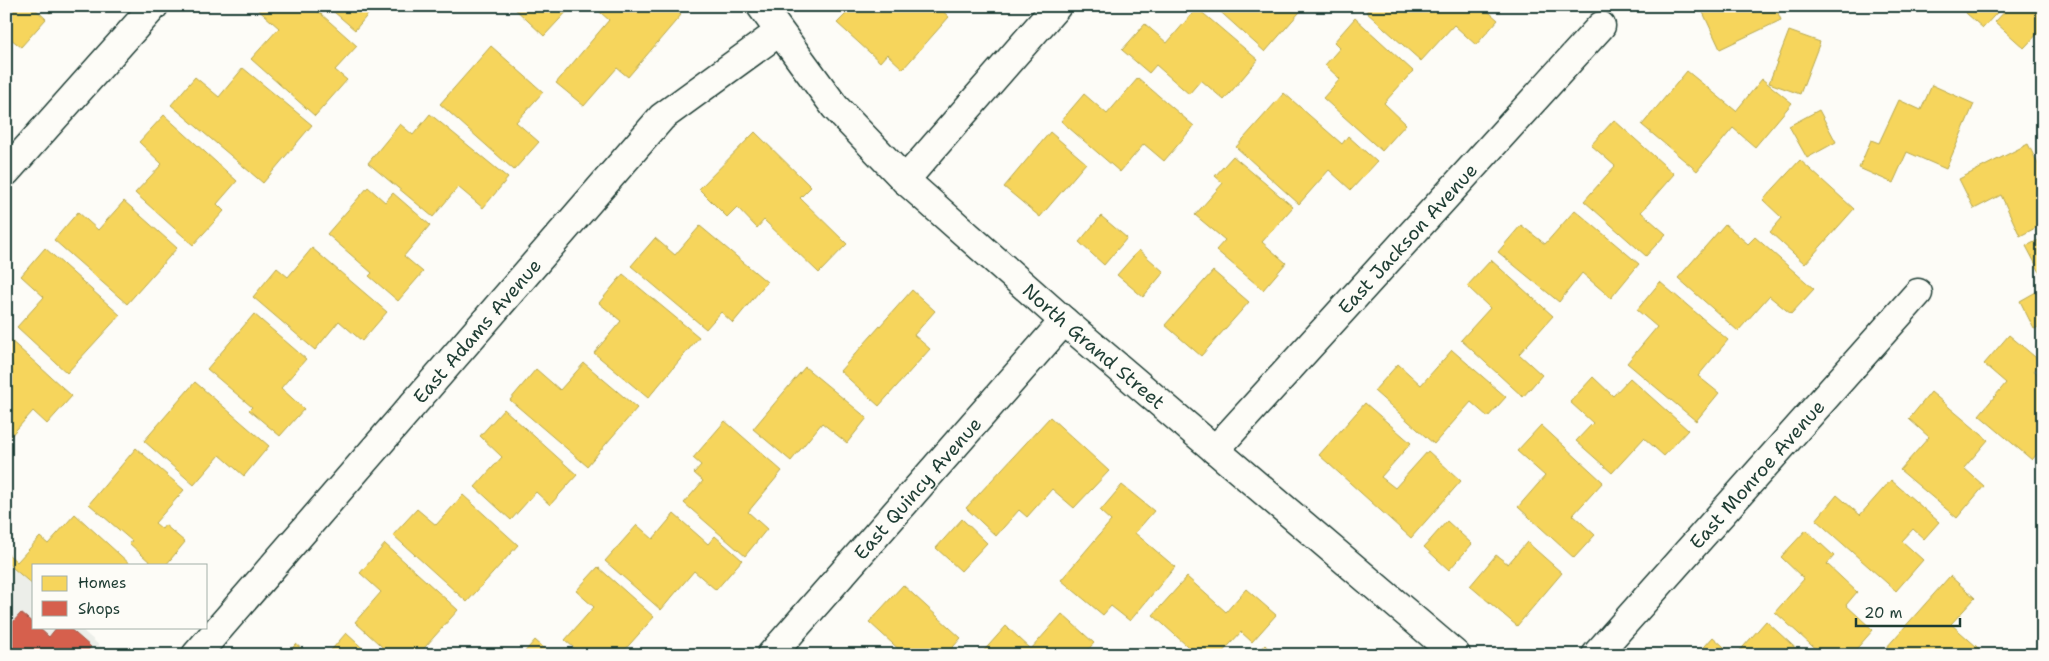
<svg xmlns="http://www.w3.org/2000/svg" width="2049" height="661" font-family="'Shantell Sans',sans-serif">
<rect width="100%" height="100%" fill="#fdfcf7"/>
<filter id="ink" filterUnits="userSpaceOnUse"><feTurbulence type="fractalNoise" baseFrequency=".02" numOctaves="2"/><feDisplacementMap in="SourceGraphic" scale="10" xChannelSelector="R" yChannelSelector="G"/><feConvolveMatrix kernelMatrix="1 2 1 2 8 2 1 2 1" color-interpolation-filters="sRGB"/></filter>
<g filter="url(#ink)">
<path fill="#eceee9" d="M 6,562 L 34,587 L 34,627 L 79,627 L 110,655 L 6,655 Z"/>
<path fill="#f6d55c" stroke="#b6a750" d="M 6,6 L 32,6 L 46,19 L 21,47 L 6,35 Z
M 43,6 L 57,6 L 50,13 Z
M 257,6 L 312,6 L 357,46 L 335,70 L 347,80 L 315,116 L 251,59 L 279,28 L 256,8 Z
M 327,6 L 375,6 L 355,30 Z
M 389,6 L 403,6 L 397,13 Z
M 512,6 L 572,6 L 544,36 Z
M 593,6 L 671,6 L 681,15 L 628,77 L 617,68 L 584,106 L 556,83 L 609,20 Z
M 839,6 L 894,6 L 899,10 L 902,6 L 937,6 L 949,17 L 903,69 L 887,54 L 880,62 L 837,23 L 847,13 Z
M 1214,6 L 1305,6 L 1265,52 Z
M 1371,6 L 1482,6 L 1498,20 L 1476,45 L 1454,25 L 1421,61 L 1366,12 Z
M 1700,6 L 1775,6 L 1781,20 L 1720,49 Z
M 1958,6 L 2003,6 L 1983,28 Z
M 2010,6 L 2043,6 L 2043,28 L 2024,48 L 1995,22 Z
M 1197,8 L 1258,60 L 1224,100 L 1201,80 L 1189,94 L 1156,65 L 1149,73 L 1122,50 L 1145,24 L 1167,43 Z
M 1355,18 L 1413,71 L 1384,103 L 1406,124 L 1382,151 L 1323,98 L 1340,79 L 1325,65 L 1340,48 L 1334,42 Z
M 1789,31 L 1820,42 L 1800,94 L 1769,83 Z
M 491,46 L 543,92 L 516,122 L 539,142 L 514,170 L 440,104 Z
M 243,68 L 312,125 L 263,183 L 171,105 L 195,77 L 219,97 Z
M 1687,71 L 1736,111 L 1762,79 L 1792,103 L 1755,147 L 1733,128 L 1697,171 L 1642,125 Z
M 1138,78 L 1194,126 L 1164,161 L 1144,144 L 1120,172 L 1061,121 L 1084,94 L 1107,114 Z
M 1932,85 L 1974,104 L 1946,169 L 1907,152 L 1893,183 L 1859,168 L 1871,140 L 1879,143 L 1899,100 L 1921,110 Z
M 1284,93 L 1342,144 L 1348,136 L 1377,162 L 1351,190 L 1329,170 L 1299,204 L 1236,147 Z
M 1819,110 L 1836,142 L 1807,158 L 1789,126 Z
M 430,114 L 508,178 L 483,208 L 458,187 L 433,217 L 368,163 L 400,124 L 413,135 Z
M 164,115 L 237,181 L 217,204 L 224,211 L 193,245 L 135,193 L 162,164 L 139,142 Z
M 1614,120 L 1674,174 L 1641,212 L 1666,234 L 1646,256 L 1584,201 L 1615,166 L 1591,145 Z
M 755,132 L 811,187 L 800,198 L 847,244 L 819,273 L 764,220 L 757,228 L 737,207 L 727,217 L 699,189 Z
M 1050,132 L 1086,163 L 1040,217 L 1004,187 Z
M 2028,144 L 2043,174 L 2043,224 L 2020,236 L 2001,195 L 1974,209 L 1959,179 Z
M 1233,156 L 1293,207 L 1262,242 L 1286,263 L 1263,290 L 1216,250 L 1225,240 L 1195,215 L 1223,183 L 1215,176 Z
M 1800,160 L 1854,209 L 1805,264 L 1770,232 L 1782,218 L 1763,200 Z
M 368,187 L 385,202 L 393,193 L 430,225 L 404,256 L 423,272 L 398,301 L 369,276 L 372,273 L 327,234 Z
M 124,201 L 177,248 L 127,304 L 54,240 L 78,212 L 98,230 Z
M 1575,210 L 1639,264 L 1611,298 L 1582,273 L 1559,302 L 1498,252 L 1521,225 L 1545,244 Z
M 1101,216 L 1127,238 L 1104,265 L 1079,242 Z
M 1725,224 L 1748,244 L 1755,237 L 1814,289 L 1791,314 L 1769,296 L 1738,331 L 1678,278 Z
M 700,226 L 767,282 L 733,323 L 721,312 L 706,329 L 631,266 L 655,238 L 675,255 Z
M 2043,238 L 2043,278 L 2026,246 Z
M 45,248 L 120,315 L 67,373 L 17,327 L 44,297 L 21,276 Z
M 312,248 L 387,312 L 362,341 L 339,321 L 315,350 L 253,297 L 277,268 L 288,277 Z
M 1139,250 L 1164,272 L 1143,297 L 1117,275 Z
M 1491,260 L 1553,316 L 1519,354 L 1542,375 L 1523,397 L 1461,340 L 1490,308 L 1467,286 Z
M 1213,271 L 1249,302 L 1201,356 L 1165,325 Z
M 623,274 L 699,337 L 648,398 L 594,353 L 621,321 L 599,303 Z
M 1660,282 L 1728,340 L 1698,376 L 1719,393 L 1696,421 L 1627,363 L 1657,327 L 1637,310 Z
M 2043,288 L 2043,325 L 2034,329 L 2020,301 Z
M 912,290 L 935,311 L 914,335 L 930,349 L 879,406 L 840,371 Z
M 254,314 L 306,359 L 281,388 L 304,409 L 280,436 L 249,410 L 252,407 L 207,369 Z
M 2009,335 L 2041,362 L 2034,371 L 2043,378 L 2043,416 L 2037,423 L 2043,427 L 2043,447 L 2032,460 L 1979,415 L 2006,383 L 1984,364 Z
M 8,338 L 72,396 L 47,424 L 33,411 L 8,439 L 6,438 L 6,340 Z
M 1452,350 L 1506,397 L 1488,417 L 1471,402 L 1434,444 L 1374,391 L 1398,364 L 1421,385 Z
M 584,363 L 637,408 L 587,466 L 510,400 L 536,369 L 560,390 Z
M 805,367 L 867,418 L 847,443 L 822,423 L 791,461 L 753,429 Z
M 1593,377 L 1613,396 L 1630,378 L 1688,430 L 1664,456 L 1644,438 L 1612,473 L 1576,441 L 1593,423 L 1570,402 Z
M 195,382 L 269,446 L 244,476 L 220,455 L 194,485 L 144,441 Z
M 1931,392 L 1988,440 L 1964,468 L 1984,486 L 1957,518 L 1900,470 L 1929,437 L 1909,419 Z
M 1365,403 L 1411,443 L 1381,477 L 1395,488 L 1428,451 L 1461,481 L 1411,538 L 1319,455 Z
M 504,409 L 577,475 L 550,505 L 536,492 L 511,520 L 475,487 L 502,457 L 480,436 Z
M 1050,417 L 1109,471 L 1074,508 L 1052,489 L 1027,517 L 1019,510 L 996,536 L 966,508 Z
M 725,421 L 782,471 L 748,512 L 767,529 L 745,556 L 684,503 L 703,481 L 694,473 L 701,465 L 693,458 Z
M 1541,425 L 1603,482 L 1573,515 L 1595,535 L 1574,558 L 1518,507 L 1545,476 L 1517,451 Z
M 136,448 L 184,490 L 155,523 L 162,529 L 165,525 L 185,542 L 166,565 L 153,565 L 129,543 L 132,541 L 89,504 Z
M 1891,480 L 1939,522 L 1924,539 L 1913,529 L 1902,541 L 1923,560 L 1896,591 L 1816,520 L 1837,495 L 1860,515 Z
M 1122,485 L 1154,511 L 1135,533 L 1175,567 L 1130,621 L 1111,606 L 1103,615 L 1061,580 L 1111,521 L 1100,511 Z
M 463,495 L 518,545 L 467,602 L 393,535 L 417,509 L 436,525 Z
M 75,514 L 131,565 L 34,565 L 34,586 L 6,562 L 8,554 L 17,562 L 40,537 L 48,544 Z
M 674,514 L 708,544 L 715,536 L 742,560 L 716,590 L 694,571 L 661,610 L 605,561 L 637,525 L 653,539 Z
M 962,519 L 987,543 L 961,571 L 936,548 Z
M 1447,521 L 1472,544 L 1449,570 L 1424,547 Z
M 1806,530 L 1834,556 L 1827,564 L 1857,592 L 1846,605 L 1873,630 L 1851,655 L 1822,655 L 1775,612 L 1804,579 L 1781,557 Z
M 1527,542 L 1562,573 L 1517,626 L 1470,586 L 1496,555 L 1508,564 Z
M 385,544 L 458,610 L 418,655 L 391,655 L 355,622 L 381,592 L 360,573 Z
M 598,567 L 654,617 L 622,653 L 624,655 L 582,655 L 565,640 L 594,607 L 576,591 Z
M 1950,576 L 1975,598 L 1951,624 L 1986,655 L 1894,655 L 1886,648 Z
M 1187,577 L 1226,612 L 1246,589 L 1276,615 L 1252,642 L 1241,632 L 1220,655 L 1197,655 L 1153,615 Z
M 903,585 L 961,638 L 946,655 L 905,655 L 869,622 Z
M 1062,614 L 1094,643 L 1083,655 L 980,655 L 1006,626 L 1031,649 Z
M 1766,621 L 1803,655 L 1736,655 Z
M 346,633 L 370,655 L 327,655 Z
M 1713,637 L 1733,655 L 1697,655 Z
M 535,640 L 552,655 L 522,655 Z
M 296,644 L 309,655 L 286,655 Z
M 1265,645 L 1275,655 L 1256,655 Z"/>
<path fill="#d6604d" stroke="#9f5646" d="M 21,613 L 34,624 L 34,627 L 38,627 L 49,637 L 57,627 L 68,627 L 91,647 L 84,655 L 6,655 L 6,618 L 12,623 Z"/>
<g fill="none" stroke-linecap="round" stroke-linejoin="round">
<g stroke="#1f3d34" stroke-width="31">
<g id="street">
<path id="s1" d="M 761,6 L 835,107 L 905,180 L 1064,321 L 1456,655"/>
<path d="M 6,172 L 154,6"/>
<path d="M 905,180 L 1057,6"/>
<path id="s2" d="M 1215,450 L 1601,26"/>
<path id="s3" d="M 196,655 L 662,117 L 779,32"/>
<path id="s4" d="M 771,655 L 1064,321"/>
<path id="s5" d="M 1596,655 L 1918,293"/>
</g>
</g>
<use href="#street" stroke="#fdfcf7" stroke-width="28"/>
</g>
</g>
<g text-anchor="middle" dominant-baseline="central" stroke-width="5" stroke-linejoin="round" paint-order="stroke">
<g font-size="19" fill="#1f3d34" stroke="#fdfcf7">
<text stroke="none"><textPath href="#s2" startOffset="286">East Jackson Avenue</textPath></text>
<text stroke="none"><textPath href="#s3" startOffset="429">East Adams Avenue</textPath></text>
<text stroke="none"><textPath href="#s1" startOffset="478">North Grand Street</textPath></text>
<text stroke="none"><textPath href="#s5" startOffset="242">East Monroe Avenue</textPath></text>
<text stroke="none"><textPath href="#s4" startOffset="222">East Quincy Avenue</textPath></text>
</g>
</g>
<rect width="2049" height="661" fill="none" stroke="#fdfcf7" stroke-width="25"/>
<rect x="12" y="12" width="2024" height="636" fill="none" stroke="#1f3d34" stroke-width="2" filter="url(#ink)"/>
<rect x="32" y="564" width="175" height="65" fill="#fdfcf7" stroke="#a4b0a9"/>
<rect x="42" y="576" width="25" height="15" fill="#f6d55c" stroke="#a4b0a9"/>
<text x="78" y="588" font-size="15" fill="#1f3d34">Homes</text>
<rect x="42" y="601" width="25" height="15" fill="#d6604d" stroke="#a4b0a9"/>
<text x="78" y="614" font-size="15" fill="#1f3d34">Shops</text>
<path d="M1856 618v8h104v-8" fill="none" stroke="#1f3d34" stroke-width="2.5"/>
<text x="1864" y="618" font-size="15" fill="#1f3d34" stroke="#fdfcf7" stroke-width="4" paint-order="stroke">20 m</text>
</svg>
